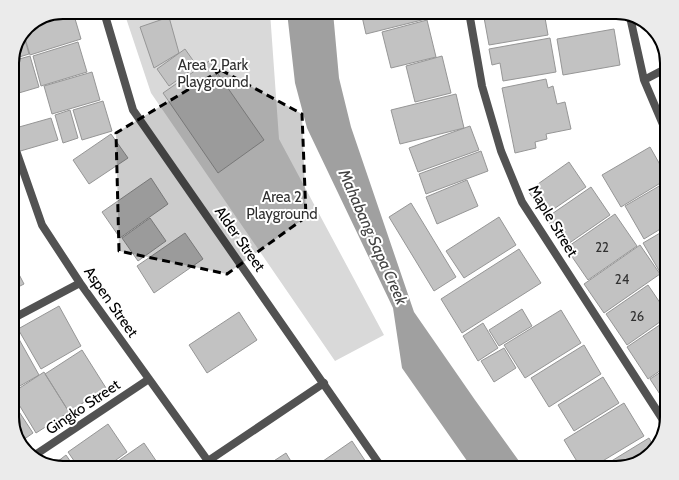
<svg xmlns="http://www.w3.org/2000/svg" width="679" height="480" font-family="Cabin,sans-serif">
<rect width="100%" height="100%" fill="#fff"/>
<path fill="#d9d9d9" d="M 124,12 L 270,12 L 279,139 L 384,335 L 335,361 L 151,93 Z"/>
<path fill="#a0a0a0" d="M 287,12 L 333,12 L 339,78 L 351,127 L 414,312 L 475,400 L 524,468 L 472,468 L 402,368 L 393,308 L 307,128 L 295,83 Z"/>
<path fill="#c2c2c2" stroke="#969696" d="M 63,12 L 73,12 L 81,39 L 30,55 L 24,35 L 29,25 Z
M 361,12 L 446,12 L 446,14 L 366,34 Z
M 483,12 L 544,12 L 548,35 L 489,45 Z
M 169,17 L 179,53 L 154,68 L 140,27 Z
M 427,20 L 436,57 L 391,68 L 382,32 Z
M 647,23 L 656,34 L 649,35 Z
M 614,29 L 620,65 L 563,75 L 557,39 Z
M 24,36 L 29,54 L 13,59 Z
M 550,38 L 556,72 L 503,81 L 500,63 L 492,65 L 489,49 Z
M 78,42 L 87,72 L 41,86 L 33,56 Z
M 185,49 L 197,66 L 169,86 L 157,69 Z
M 30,56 L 39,87 L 12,95 L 12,61 Z
M 442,56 L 451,93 L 415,102 L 406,66 Z
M 209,61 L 264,140 L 218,173 L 163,93 Z
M 92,72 L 100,100 L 52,114 L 44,86 Z
M 546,79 L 548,88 L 553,86 L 557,104 L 565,102 L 571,129 L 546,134 L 547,139 L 535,142 L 536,148 L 515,153 L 502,88 Z
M 456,94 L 464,128 L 400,144 L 391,110 Z
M 103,101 L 112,131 L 82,140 L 73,110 Z
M 70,110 L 78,138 L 63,143 L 55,115 Z
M 51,118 L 58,140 L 17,152 L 12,129 Z
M 470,126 L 479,150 L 418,172 L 409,148 Z
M 111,134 L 128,158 L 89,184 L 73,160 Z
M 650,147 L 667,177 L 667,179 L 621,207 L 602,175 Z
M 481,151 L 488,171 L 426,194 L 419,174 Z
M 569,162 L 586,187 L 545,215 L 528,191 Z
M 151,178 L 168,204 L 120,238 L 102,212 Z
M 467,180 L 478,206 L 437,224 L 426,197 Z
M 666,182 L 667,225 L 644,239 L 625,206 Z
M 591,187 L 610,215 L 565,246 L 546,218 Z
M 411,203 L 456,277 L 434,291 L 389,217 Z
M 615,214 L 637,246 L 588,280 L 566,248 Z
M 499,217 L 516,245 L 464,278 L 446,251 Z
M 150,218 L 166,241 L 138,261 L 122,238 Z
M 667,229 L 667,270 L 661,274 L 643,243 Z
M 185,233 L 203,259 L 154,293 L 137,266 Z
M 640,245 L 660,274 L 604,313 L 584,284 Z
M 519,249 L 541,283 L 462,333 L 441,299 Z
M 12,261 L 24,284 L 12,290 Z
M 648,285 L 667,313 L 667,317 L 627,345 L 606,314 Z
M 59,306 L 81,346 L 41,369 L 18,329 Z
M 522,309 L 532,326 L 499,346 L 489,330 Z
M 561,310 L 581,343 L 525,378 L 504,345 Z
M 239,312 L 257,340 L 207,373 L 189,345 Z
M 667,320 L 667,366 L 648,379 L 627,347 Z
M 483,323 L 498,348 L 478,361 L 463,336 Z
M 15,332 L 39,375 L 13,390 L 12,388 L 12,333 Z
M 584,345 L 601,374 L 549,407 L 531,378 Z
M 504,348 L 516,368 L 494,382 L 481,361 Z
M 82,350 L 106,388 L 69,412 L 45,374 Z
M 667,368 L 667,405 L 650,379 Z
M 44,372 L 69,412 L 36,433 L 12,393 Z
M 603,377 L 619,403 L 574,431 L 558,405 Z
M 12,401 L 33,433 L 23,440 L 12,420 Z
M 624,403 L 644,436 L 591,468 L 581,468 L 564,440 Z
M 108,424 L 127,452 L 105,468 L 79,468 L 68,452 Z
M 649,438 L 655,449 L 639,463 L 616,468 L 600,468 Z
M 352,441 L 368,465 L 363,468 L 313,468 Z
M 144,443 L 161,468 L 108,468 Z
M 286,453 L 295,468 L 263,468 Z
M 66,455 L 75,468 L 63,468 L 53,465 Z"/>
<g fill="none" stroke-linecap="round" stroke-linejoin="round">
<path stroke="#525252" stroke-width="8" d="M 208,461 L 324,383"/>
<path stroke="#525252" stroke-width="8" d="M 104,12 L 133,110 L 382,468
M 469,12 L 482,86 L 501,151 L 522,202 L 665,423
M 630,17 L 644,80 L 667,134
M 644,80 L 667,68
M 12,139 L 42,225 L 80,283 L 213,468
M 12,319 L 80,283
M 32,457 L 149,379"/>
</g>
<path fill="#000" fill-opacity="0.2" stroke="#000" stroke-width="3" stroke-dasharray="8 5" stroke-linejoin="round" d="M 221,70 L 302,114 L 306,217 L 227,274 L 119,251 L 116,133 Z"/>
<g text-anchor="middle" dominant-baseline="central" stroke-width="4" stroke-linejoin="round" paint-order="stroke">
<g font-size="13" fill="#303030">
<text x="602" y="247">22</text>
<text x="622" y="279">24</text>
<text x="637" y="316">26</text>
</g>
<g font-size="15" fill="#303030" stroke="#fff">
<text x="213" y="65">Area 2 Park<tspan x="213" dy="17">Playground</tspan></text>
<text x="282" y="197">Area 2<tspan x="282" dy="17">Playground</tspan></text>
</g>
<g font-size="15" fill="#000" stroke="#fff">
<text transform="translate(553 221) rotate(59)">Maple Street</text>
<text transform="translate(240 239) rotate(55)">Alder Street</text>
<text transform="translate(111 302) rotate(55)">Aspen Street</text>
<text transform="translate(83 407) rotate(-34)">Gingko Street</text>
</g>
<g font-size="16" font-style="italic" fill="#414141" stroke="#fff">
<text transform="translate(373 237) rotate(66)">Mahabang Sapa Creek</text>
</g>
</g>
<path d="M0 0H679V480H0ZM63 19H616A44 44 0 0 1 660 63V417A44 44 0 0 1 616 461H63A44 44 0 0 1 19 417V63A44 44 0 0 1 63 19Z" fill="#ebebeb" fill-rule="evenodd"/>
<path fill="none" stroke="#000" stroke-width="2" d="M63 19H616A44 44 0 0 1 660 63V417A44 44 0 0 1 616 461H63A44 44 0 0 1 19 417V63A44 44 0 0 1 63 19Z"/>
</svg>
